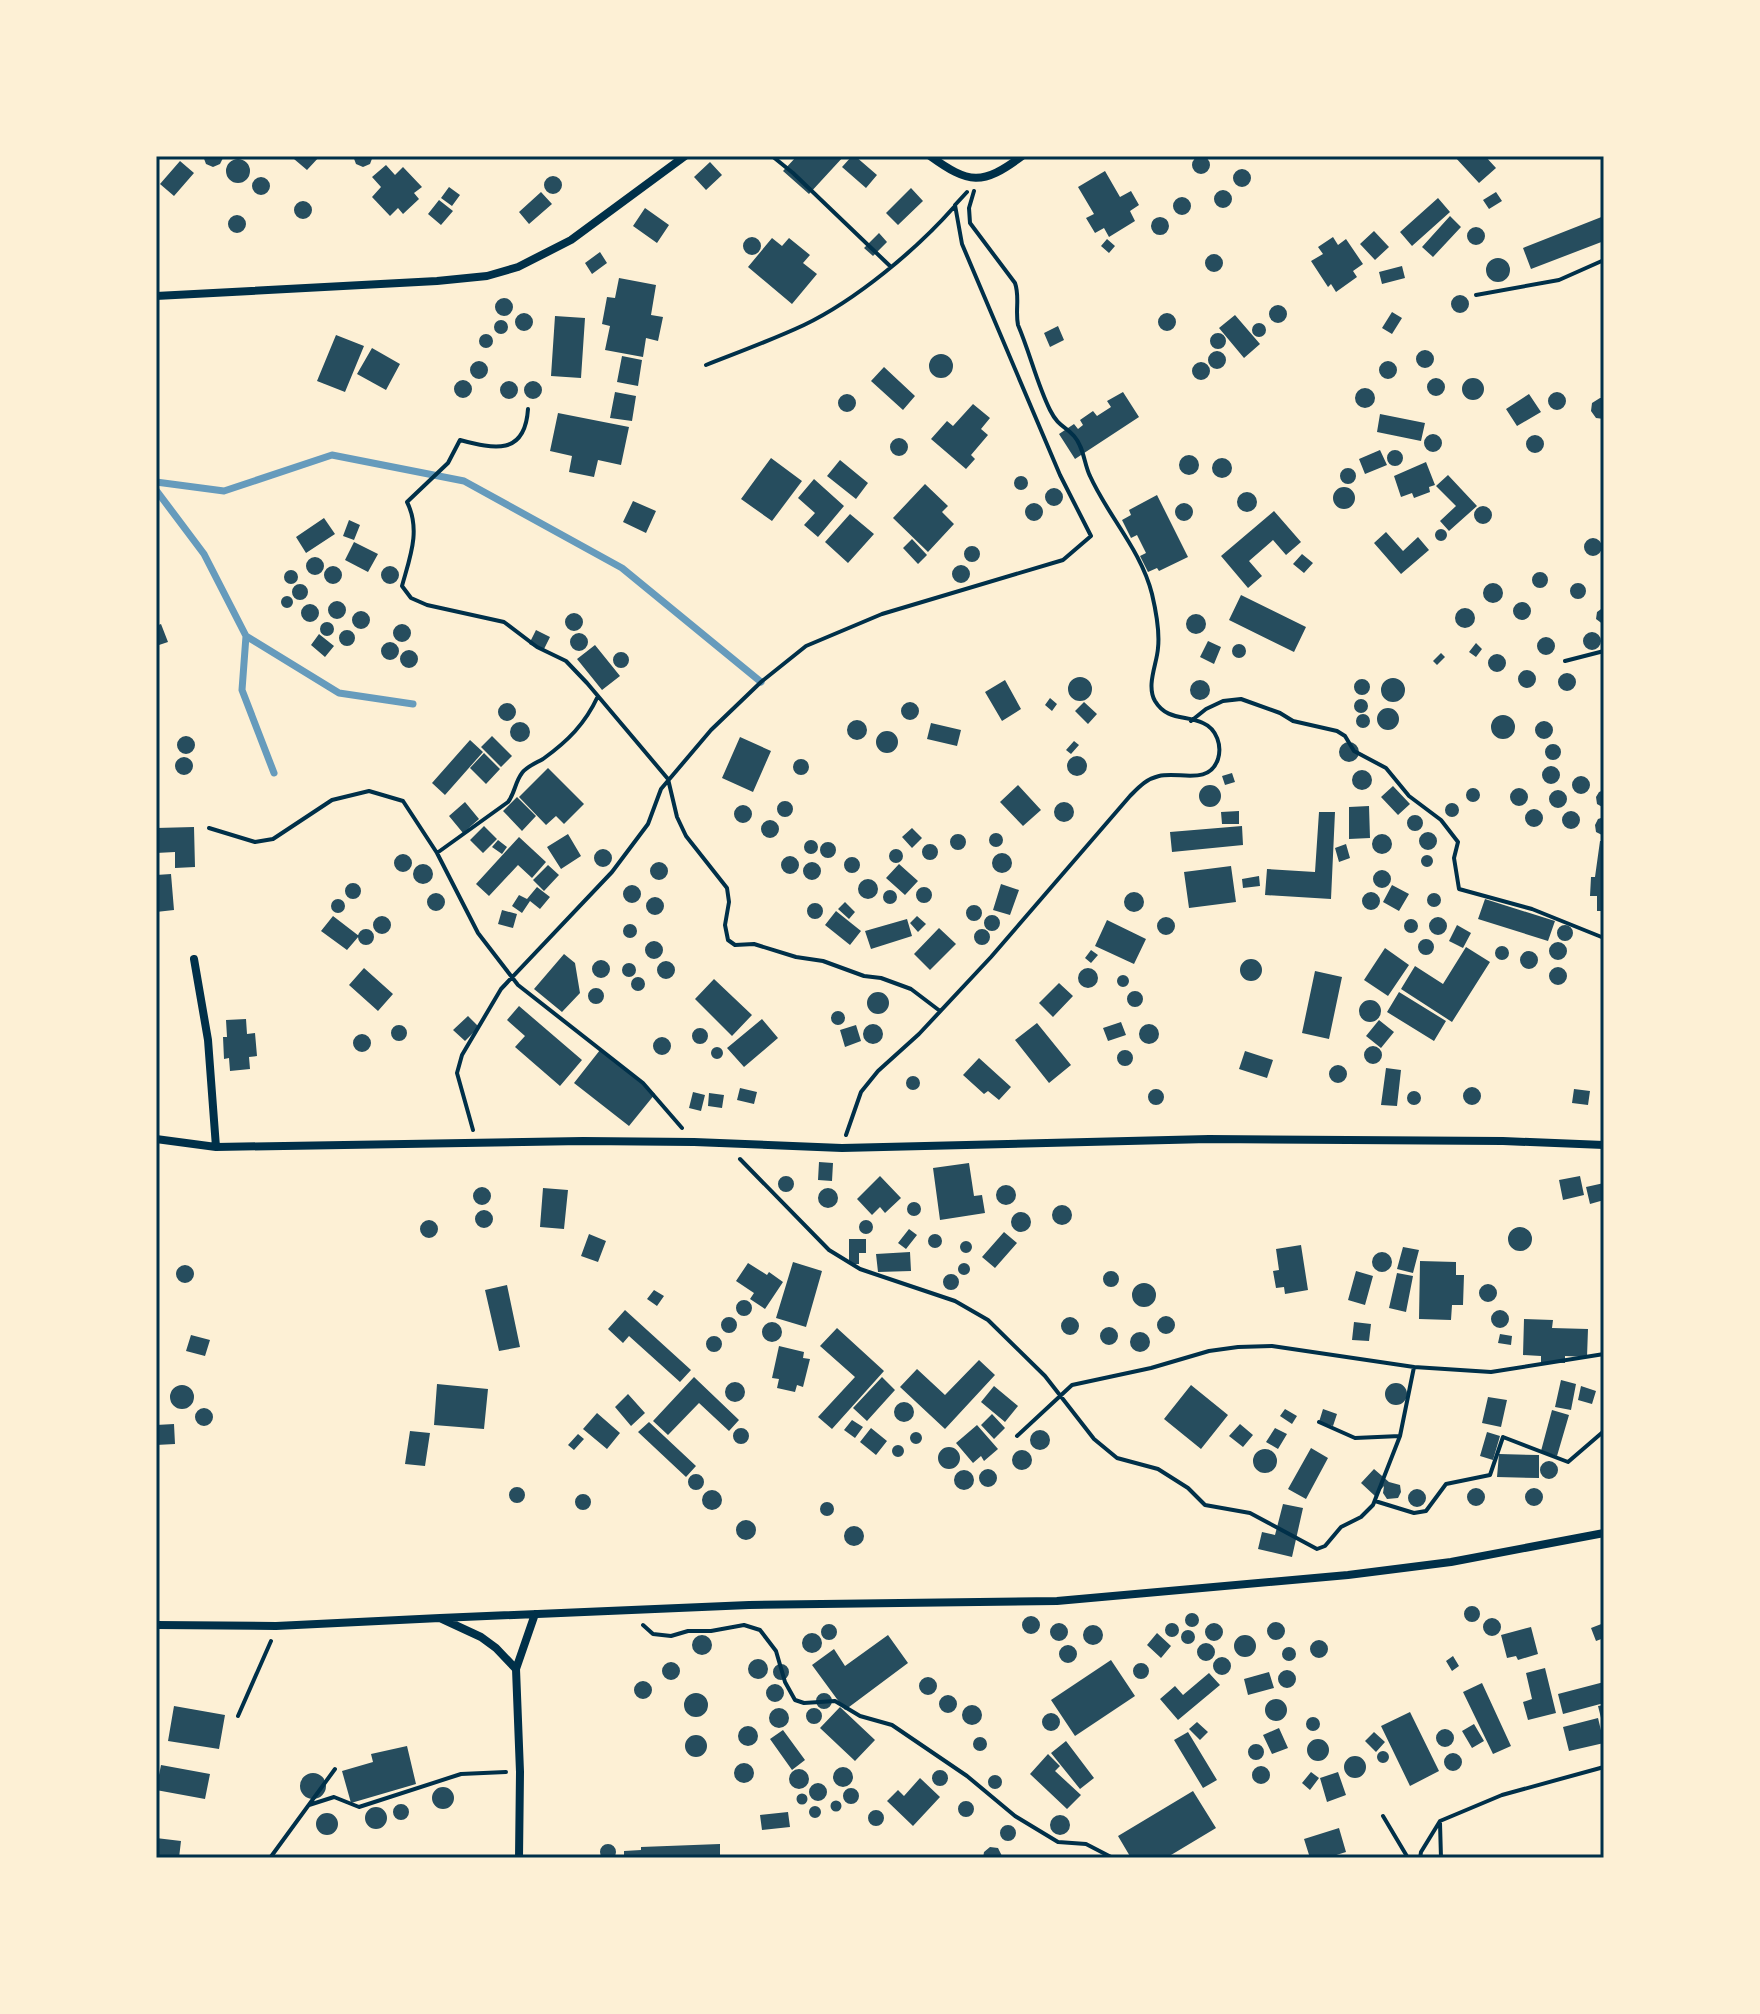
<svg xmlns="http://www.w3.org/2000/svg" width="1760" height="2014" font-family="'Asap Condensed',sans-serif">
<rect width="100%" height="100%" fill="#fdf0d5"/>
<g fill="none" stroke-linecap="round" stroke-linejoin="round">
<path stroke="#669bbc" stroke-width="7" d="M 156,482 L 224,491 L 332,455 L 464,481 L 622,568 L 761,682
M 156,490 L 204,554 L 246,636 L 242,690 L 274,773
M 246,636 L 339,693 L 413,704"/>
</g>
<path fill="#264d5e" d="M1192 165a9 9 0 1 1 18 0a9 9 0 1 1-18 0Z
M 203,156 L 224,156 L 220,164 L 213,167 L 206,164 Z
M 296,156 L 320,156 L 307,170 L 294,159 Z
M 353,156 L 373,156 L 370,164 L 363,167 L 356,164 Z
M 797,156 L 844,156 L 809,194 L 783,171 Z
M 852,156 L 855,156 L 877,175 L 866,188 L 842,167 Z
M 1454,156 L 1485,156 L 1496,168 L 1479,183 Z
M226 171a12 12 0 1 1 24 0a12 12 0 1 1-24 0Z
M 180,161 L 194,173 L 174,196 L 160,184 Z
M 710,162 L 722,175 L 706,190 L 694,177 Z
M 386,165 L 395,175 L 403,167 L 422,187 L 414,193 L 419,199 L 403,214 L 398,208 L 390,216 L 372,197 L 381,187 L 372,177 Z
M1233 178a9 9 0 1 1 18 0a9 9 0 1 1-18 0Z
M 1105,171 L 1120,197 L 1131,191 L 1139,205 L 1130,211 L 1135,221 L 1109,237 L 1104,228 L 1095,233 L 1086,218 L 1094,214 L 1078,187 Z
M544 185a9 9 0 1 1 18 0a9 9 0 1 1-18 0Z
M252 186a9 9 0 1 1 18 0a9 9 0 1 1-18 0Z
M 449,187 L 460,195 L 452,206 L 441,198 Z
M 911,188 L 923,201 L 898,225 L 886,213 Z
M1214 199a9 9 0 1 1 18 0a9 9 0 1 1-18 0Z
M 541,192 L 552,204 L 529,224 L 519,212 Z
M 1496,192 L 1502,201 L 1489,209 L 1483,200 Z
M1173 206a9 9 0 1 1 18 0a9 9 0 1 1-18 0Z
M 1438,198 L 1450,212 L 1412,246 L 1400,232 Z
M 439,200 L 453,211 L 441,225 L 428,214 Z
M294 210a9 9 0 1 1 18 0a9 9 0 1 1-18 0Z
M 645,208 L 669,225 L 657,243 L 633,226 Z
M228 224a9 9 0 1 1 18 0a9 9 0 1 1-18 0Z
M 1450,216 L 1461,227 L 1433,257 L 1422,247 Z
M 1604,216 L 1604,241 L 1531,269 L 1523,248 Z
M1151 226a9 9 0 1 1 18 0a9 9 0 1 1-18 0Z
M1467 236a9 9 0 1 1 18 0a9 9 0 1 1-18 0Z
M 1374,231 L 1389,247 L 1375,260 L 1360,244 Z
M 879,233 L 887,242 L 873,256 L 864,248 Z
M743 246a9 9 0 1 1 18 0a9 9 0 1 1-18 0Z
M 1333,237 L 1338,245 L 1346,239 L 1363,264 L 1353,271 L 1357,277 L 1336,292 L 1331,284 L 1328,287 L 1311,261 L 1323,254 L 1318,247 Z
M 772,238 L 782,246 L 789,238 L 810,255 L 803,263 L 817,274 L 792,304 L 748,267 Z
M 1107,239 L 1115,246 L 1109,253 L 1101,246 Z
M 600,252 L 607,263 L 592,274 L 585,263 Z
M1205 263a9 9 0 1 1 18 0a9 9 0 1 1-18 0Z
M1486 270a12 12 0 1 1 24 0a12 12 0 1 1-24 0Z
M 1402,266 L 1405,278 L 1382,284 L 1379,272 Z
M 619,278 L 656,285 L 651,315 L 663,317 L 658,341 L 646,338 L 643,357 L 605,350 L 610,326 L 602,324 L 607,297 L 615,298 Z
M1451 304a9 9 0 1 1 18 0a9 9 0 1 1-18 0Z
M495 307a9 9 0 1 1 18 0a9 9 0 1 1-18 0Z
M1269 314a9 9 0 1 1 18 0a9 9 0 1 1-18 0Z
M 1392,312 L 1402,318 L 1392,334 L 1382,328 Z
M515 322a9 9 0 1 1 18 0a9 9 0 1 1-18 0Z
M1158 322a9 9 0 1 1 18 0a9 9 0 1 1-18 0Z
M 1235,315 L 1260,344 L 1244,358 L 1219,328 Z
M 555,316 L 585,318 L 581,378 L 551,376 Z
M494 327a7 7 0 1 1 14 0a7 7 0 1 1-14 0Z
M1252 330a7 7 0 1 1 14 0a7 7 0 1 1-14 0Z
M 1058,326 L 1064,340 L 1050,347 L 1044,333 Z
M1210 341a8 8 0 1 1 16 0a8 8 0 1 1-16 0Z
M479 341a7 7 0 1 1 14 0a7 7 0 1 1-14 0Z
M 336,335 L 364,346 L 345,392 L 317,381 Z
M 372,348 L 400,364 L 386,390 L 357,374 Z
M1416 359a9 9 0 1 1 18 0a9 9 0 1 1-18 0Z
M1208 360a9 9 0 1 1 18 0a9 9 0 1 1-18 0Z
M929 366a12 12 0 1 1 24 0a12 12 0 1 1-24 0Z
M 622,356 L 642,360 L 638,386 L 617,382 Z
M470 370a9 9 0 1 1 18 0a9 9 0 1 1-18 0Z
M1379 370a9 9 0 1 1 18 0a9 9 0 1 1-18 0Z
M1192 371a9 9 0 1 1 18 0a9 9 0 1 1-18 0Z
M 884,367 L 915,396 L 903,410 L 871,381 Z
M1427 387a9 9 0 1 1 18 0a9 9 0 1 1-18 0Z
M1462 389a11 11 0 1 1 22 0a11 11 0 1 1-22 0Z
M454 389a9 9 0 1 1 18 0a9 9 0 1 1-18 0Z
M500 390a9 9 0 1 1 18 0a9 9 0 1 1-18 0Z
M524 390a9 9 0 1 1 18 0a9 9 0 1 1-18 0Z
M1355 398a10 10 0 1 1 20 0a10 10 0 1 1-20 0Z
M 615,392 L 636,396 L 632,421 L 610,418 Z
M 1123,392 L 1139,417 L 1075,459 L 1059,434 L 1074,424 L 1078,429 L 1083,425 L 1080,420 L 1093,411 L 1097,416 L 1111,407 L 1107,401 Z
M1548 401a9 9 0 1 1 18 0a9 9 0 1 1-18 0Z
M838 403a9 9 0 1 1 18 0a9 9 0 1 1-18 0Z
M 1529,394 L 1541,412 L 1517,426 L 1506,409 Z
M 1600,398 L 1604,398 L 1604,419 L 1596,418 L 1591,411 L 1592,403 Z
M 973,404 L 990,418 L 981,429 L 988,435 L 971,455 L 975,459 L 966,469 L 931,439 L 947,421 L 953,426 Z
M 558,413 L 629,427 L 621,465 L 598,460 L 594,477 L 569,472 L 572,456 L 550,451 Z
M 1380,414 L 1425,423 L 1421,441 L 1377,432 Z
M1424 443a9 9 0 1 1 18 0a9 9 0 1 1-18 0Z
M1526 444a9 9 0 1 1 18 0a9 9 0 1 1-18 0Z
M890 447a9 9 0 1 1 18 0a9 9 0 1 1-18 0Z
M 1380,450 L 1387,465 L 1365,474 L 1359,459 Z
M1387 458a8 8 0 1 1 16 0a8 8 0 1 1-16 0Z
M1179 465a10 10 0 1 1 20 0a10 10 0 1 1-20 0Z
M1212 468a10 10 0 1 1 20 0a10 10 0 1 1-20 0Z
M 771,458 L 802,481 L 772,521 L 741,499 Z
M 840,460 L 868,483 L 856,499 L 827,476 Z
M 1426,462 L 1435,485 L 1429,487 L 1430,492 L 1414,498 L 1412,493 L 1401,497 L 1394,476 Z
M1340 476a8 8 0 1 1 16 0a8 8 0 1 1-16 0Z
M 1448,475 L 1477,506 L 1449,531 L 1440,521 L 1456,506 L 1436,486 Z
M1014 483a7 7 0 1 1 14 0a7 7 0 1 1-14 0Z
M 814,479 L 844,506 L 818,537 L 804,525 L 815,513 L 798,498 Z
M 925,484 L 948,506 L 942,512 L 954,524 L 928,552 L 893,518 Z
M1333 498a11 11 0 1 1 22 0a11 11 0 1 1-22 0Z
M1045 497a9 9 0 1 1 18 0a9 9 0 1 1-18 0Z
M1237 502a10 10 0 1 1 20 0a10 10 0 1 1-20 0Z
M 1157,495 L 1188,557 L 1159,571 L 1157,568 L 1148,572 L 1140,556 L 1146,553 L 1137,535 L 1131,538 L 1122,520 L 1131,515 L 1129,510 Z
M 633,501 L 656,511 L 646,533 L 623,522 Z
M1025 512a9 9 0 1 1 18 0a9 9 0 1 1-18 0Z
M1175 512a9 9 0 1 1 18 0a9 9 0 1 1-18 0Z
M1474 515a9 9 0 1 1 18 0a9 9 0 1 1-18 0Z
M 1274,511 L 1301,542 L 1286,555 L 1273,540 L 1249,561 L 1262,576 L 1248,588 L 1221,556 Z
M 850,514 L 874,534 L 848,563 L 825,542 Z
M 324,518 L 335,534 L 306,553 L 296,537 Z
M 349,520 L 360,525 L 354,540 L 343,536 Z
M1435 535a6 6 0 1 1 12 0a6 6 0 1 1-12 0Z
M 1386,532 L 1403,551 L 1418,537 L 1429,550 L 1401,574 L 1374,543 Z
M1584 547a9 9 0 1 1 18 0a9 9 0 1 1-18 0Z
M 912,539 L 927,555 L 918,564 L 903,548 Z
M 354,542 L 378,554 L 368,572 L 345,560 Z
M964 554a8 8 0 1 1 16 0a8 8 0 1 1-16 0Z
M 1302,554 L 1313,563 L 1304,573 L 1293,564 Z
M306 566a9 9 0 1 1 18 0a9 9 0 1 1-18 0Z
M952 574a9 9 0 1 1 18 0a9 9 0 1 1-18 0Z
M324 575a9 9 0 1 1 18 0a9 9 0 1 1-18 0Z
M381 575a9 9 0 1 1 18 0a9 9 0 1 1-18 0Z
M284 577a7 7 0 1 1 14 0a7 7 0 1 1-14 0Z
M1532 580a8 8 0 1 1 16 0a8 8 0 1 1-16 0Z
M1570 591a8 8 0 1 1 16 0a8 8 0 1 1-16 0Z
M1483 593a10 10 0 1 1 20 0a10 10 0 1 1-20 0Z
M292 592a8 8 0 1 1 16 0a8 8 0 1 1-16 0Z
M 1241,595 L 1306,627 L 1294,652 L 1229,620 Z
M281 602a6 6 0 1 1 12 0a6 6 0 1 1-12 0Z
M328 610a9 9 0 1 1 18 0a9 9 0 1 1-18 0Z
M1513 611a9 9 0 1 1 18 0a9 9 0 1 1-18 0Z
M301 613a9 9 0 1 1 18 0a9 9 0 1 1-18 0Z
M 1604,607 L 1604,625 L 1596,619 L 1597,612 Z
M1455 618a10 10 0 1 1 20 0a10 10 0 1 1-20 0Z
M352 620a9 9 0 1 1 18 0a9 9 0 1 1-18 0Z
M565 622a9 9 0 1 1 18 0a9 9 0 1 1-18 0Z
M1186 624a10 10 0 1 1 20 0a10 10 0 1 1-20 0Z
M320 629a7 7 0 1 1 14 0a7 7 0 1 1-14 0Z
M393 633a9 9 0 1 1 18 0a9 9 0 1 1-18 0Z
M 161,624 L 168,642 L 156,646 L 156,626 Z
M 536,630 L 550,637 L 543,651 L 529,644 Z
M339 638a8 8 0 1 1 16 0a8 8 0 1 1-16 0Z
M1583 641a9 9 0 1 1 18 0a9 9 0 1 1-18 0Z
M570 642a9 9 0 1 1 18 0a9 9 0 1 1-18 0Z
M 319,634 L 334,646 L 325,657 L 311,645 Z
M1537 646a9 9 0 1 1 18 0a9 9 0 1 1-18 0Z
M 1208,641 L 1221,647 L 1214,664 L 1200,657 Z
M381 651a9 9 0 1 1 18 0a9 9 0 1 1-18 0Z
M 1476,643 L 1482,649 L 1476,657 L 1469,652 Z
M1232 651a7 7 0 1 1 14 0a7 7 0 1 1-14 0Z
M 595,645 L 620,676 L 602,690 L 577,659 Z
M400 659a9 9 0 1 1 18 0a9 9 0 1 1-18 0Z
M613 660a8 8 0 1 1 16 0a8 8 0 1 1-16 0Z
M 1441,653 L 1445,657 L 1437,665 L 1433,661 Z
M1488 663a9 9 0 1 1 18 0a9 9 0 1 1-18 0Z
M1518 679a9 9 0 1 1 18 0a9 9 0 1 1-18 0Z
M1558 682a9 9 0 1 1 18 0a9 9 0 1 1-18 0Z
M1068 689a12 12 0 1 1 24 0a12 12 0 1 1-24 0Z
M1381 690a12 12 0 1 1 24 0a12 12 0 1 1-24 0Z
M1354 687a8 8 0 1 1 16 0a8 8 0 1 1-16 0Z
M 1005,680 L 1021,709 L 1002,721 L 985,692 Z
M1190 690a10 10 0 1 1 20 0a10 10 0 1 1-20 0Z
M 1050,698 L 1057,704 L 1052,711 L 1045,705 Z
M1354 706a7 7 0 1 1 14 0a7 7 0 1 1-14 0Z
M901 711a9 9 0 1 1 18 0a9 9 0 1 1-18 0Z
M 1084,702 L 1097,714 L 1088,724 L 1075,711 Z
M498 712a9 9 0 1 1 18 0a9 9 0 1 1-18 0Z
M1377 719a11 11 0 1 1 22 0a11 11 0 1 1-22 0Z
M1356 721a7 7 0 1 1 14 0a7 7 0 1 1-14 0Z
M1491 727a12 12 0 1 1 24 0a12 12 0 1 1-24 0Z
M847 730a10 10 0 1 1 20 0a10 10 0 1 1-20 0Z
M1535 730a9 9 0 1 1 18 0a9 9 0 1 1-18 0Z
M510 732a10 10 0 1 1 20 0a10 10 0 1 1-20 0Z
M 931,723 L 961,730 L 957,746 L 927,739 Z
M876 742a11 11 0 1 1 22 0a11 11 0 1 1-22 0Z
M177 745a9 9 0 1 1 18 0a9 9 0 1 1-18 0Z
M 492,736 L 512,756 L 501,767 L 481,747 Z
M 740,737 L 771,751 L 753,792 L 722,778 Z
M 470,740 L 483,752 L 445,795 L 432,783 Z
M 1074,741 L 1079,745 L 1071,754 L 1066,750 Z
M1339 752a10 10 0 1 1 20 0a10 10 0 1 1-20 0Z
M1545 752a8 8 0 1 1 16 0a8 8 0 1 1-16 0Z
M 484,753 L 500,769 L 486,784 L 470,768 Z
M1067 766a10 10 0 1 1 20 0a10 10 0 1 1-20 0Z
M175 766a9 9 0 1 1 18 0a9 9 0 1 1-18 0Z
M793 767a8 8 0 1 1 16 0a8 8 0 1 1-16 0Z
M1542 775a9 9 0 1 1 18 0a9 9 0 1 1-18 0Z
M 548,768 L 584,804 L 564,824 L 556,816 L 546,825 L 519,797 Z
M1352 780a10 10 0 1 1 20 0a10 10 0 1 1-20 0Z
M 1232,773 L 1235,782 L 1225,785 L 1222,776 Z
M1572 785a9 9 0 1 1 18 0a9 9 0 1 1-18 0Z
M 1018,785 L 1041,810 L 1023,826 L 1000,802 Z
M1199 796a11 11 0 1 1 22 0a11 11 0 1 1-22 0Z
M 1393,786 L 1410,804 L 1398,815 L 1381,797 Z
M1466 795a7 7 0 1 1 14 0a7 7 0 1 1-14 0Z
M1510 797a9 9 0 1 1 18 0a9 9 0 1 1-18 0Z
M 1604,790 L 1604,808 L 1597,804 L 1596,797 L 1599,792 Z
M1549 799a9 9 0 1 1 18 0a9 9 0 1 1-18 0Z
M 517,797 L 536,816 L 522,831 L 503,811 Z
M777 809a8 8 0 1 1 16 0a8 8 0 1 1-16 0Z
M 465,802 L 479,819 L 463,833 L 449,816 Z
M1054 812a10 10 0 1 1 20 0a10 10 0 1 1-20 0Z
M1445 810a7 7 0 1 1 14 0a7 7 0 1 1-14 0Z
M734 814a9 9 0 1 1 18 0a9 9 0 1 1-18 0Z
M 1369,806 L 1370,838 L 1349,839 L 1349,807 Z
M1525 818a9 9 0 1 1 18 0a9 9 0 1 1-18 0Z
M 1239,811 L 1239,824 L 1222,824 L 1221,812 Z
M1562 820a9 9 0 1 1 18 0a9 9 0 1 1-18 0Z
M 1319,812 L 1335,812 L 1331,899 L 1265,895 L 1267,869 L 1315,872 Z
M1407 823a8 8 0 1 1 16 0a8 8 0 1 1-16 0Z
M 1604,817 L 1604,835 L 1602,835 L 1596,832 L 1595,825 L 1598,819 Z
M761 829a9 9 0 1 1 18 0a9 9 0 1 1-18 0Z
M 484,826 L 497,839 L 483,853 L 470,840 Z
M 1242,826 L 1243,845 L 1172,852 L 1170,832 Z
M 194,827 L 195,867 L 175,868 L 175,852 L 156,853 L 156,828 Z
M 912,828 L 922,838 L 912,848 L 902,837 Z
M1419 841a9 9 0 1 1 18 0a9 9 0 1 1-18 0Z
M989 840a7 7 0 1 1 14 0a7 7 0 1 1-14 0Z
M950 842a8 8 0 1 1 16 0a8 8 0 1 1-16 0Z
M 568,834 L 581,856 L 561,869 L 547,847 Z
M1372 844a10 10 0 1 1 20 0a10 10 0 1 1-20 0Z
M 519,837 L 546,862 L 532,878 L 518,865 L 489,896 L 476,884 Z
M804 847a7 7 0 1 1 14 0a7 7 0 1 1-14 0Z
M 498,840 L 507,847 L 502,854 L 492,847 Z
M 1600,841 L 1604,841 L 1604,911 L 1597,911 L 1597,896 L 1590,896 L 1591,877 L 1595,877 Z
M820 850a8 8 0 1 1 16 0a8 8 0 1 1-16 0Z
M922 852a8 8 0 1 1 16 0a8 8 0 1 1-16 0Z
M 1346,844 L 1350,858 L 1339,862 L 1335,848 Z
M594 858a9 9 0 1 1 18 0a9 9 0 1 1-18 0Z
M889 856a7 7 0 1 1 14 0a7 7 0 1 1-14 0Z
M992 863a10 10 0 1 1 20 0a10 10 0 1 1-20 0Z
M394 863a9 9 0 1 1 18 0a9 9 0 1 1-18 0Z
M1421 861a6 6 0 1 1 12 0a6 6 0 1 1-12 0Z
M781 865a9 9 0 1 1 18 0a9 9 0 1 1-18 0Z
M844 865a8 8 0 1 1 16 0a8 8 0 1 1-16 0Z
M803 871a9 9 0 1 1 18 0a9 9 0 1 1-18 0Z
M650 871a9 9 0 1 1 18 0a9 9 0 1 1-18 0Z
M413 874a10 10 0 1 1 20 0a10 10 0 1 1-20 0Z
M 899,864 L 918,881 L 905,895 L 886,878 Z
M 548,865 L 559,875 L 544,891 L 533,880 Z
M 1231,866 L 1236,902 L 1189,908 L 1184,872 Z
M1373 879a9 9 0 1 1 18 0a9 9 0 1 1-18 0Z
M 171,874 L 174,910 L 156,912 L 156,875 Z
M 1259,876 L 1260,886 L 1243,888 L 1242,879 Z
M858 889a10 10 0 1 1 20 0a10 10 0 1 1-20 0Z
M345 891a8 8 0 1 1 16 0a8 8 0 1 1-16 0Z
M 1001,884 L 1019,890 L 1010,915 L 993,910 Z
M623 894a9 9 0 1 1 18 0a9 9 0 1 1-18 0Z
M 1392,885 L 1409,894 L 1399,911 L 1383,902 Z
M916 895a8 8 0 1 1 16 0a8 8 0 1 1-16 0Z
M 537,887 L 550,897 L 540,909 L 530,901 L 522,913 L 512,906 L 519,895 L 527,899 Z
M883 897a7 7 0 1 1 14 0a7 7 0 1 1-14 0Z
M1362 901a9 9 0 1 1 18 0a9 9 0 1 1-18 0Z
M1124 902a10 10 0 1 1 20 0a10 10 0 1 1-20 0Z
M427 902a9 9 0 1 1 18 0a9 9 0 1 1-18 0Z
M1427 900a7 7 0 1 1 14 0a7 7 0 1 1-14 0Z
M646 906a9 9 0 1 1 18 0a9 9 0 1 1-18 0Z
M 1485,899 L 1555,921 L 1548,941 L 1478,919 Z
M331 906a7 7 0 1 1 14 0a7 7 0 1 1-14 0Z
M 845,902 L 855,912 L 849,919 L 838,909 Z
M807 911a8 8 0 1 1 16 0a8 8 0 1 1-16 0Z
M966 913a8 8 0 1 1 16 0a8 8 0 1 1-16 0Z
M 502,910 L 517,914 L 513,928 L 498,924 Z
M 836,911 L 861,931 L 850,945 L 825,925 Z
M984 923a8 8 0 1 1 16 0a8 8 0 1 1-16 0Z
M373 925a9 9 0 1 1 18 0a9 9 0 1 1-18 0Z
M 333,916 L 359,936 L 347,950 L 321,931 Z
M 917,916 L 926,924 L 918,932 L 910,923 Z
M1157 926a9 9 0 1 1 18 0a9 9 0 1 1-18 0Z
M1429 926a9 9 0 1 1 18 0a9 9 0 1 1-18 0Z
M1404 926a7 7 0 1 1 14 0a7 7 0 1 1-14 0Z
M 907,919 L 912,936 L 871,949 L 865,931 Z
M 1107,920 L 1146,939 L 1134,964 L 1095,946 Z
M623 931a7 7 0 1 1 14 0a7 7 0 1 1-14 0Z
M1557 933a8 8 0 1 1 16 0a8 8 0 1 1-16 0Z
M 1457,925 L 1471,933 L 1463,948 L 1449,941 Z
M 939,928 L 956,944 L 930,970 L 914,954 Z
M974 937a8 8 0 1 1 16 0a8 8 0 1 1-16 0Z
M358 937a8 8 0 1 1 16 0a8 8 0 1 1-16 0Z
M1418 947a8 8 0 1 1 16 0a8 8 0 1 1-16 0Z
M645 950a9 9 0 1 1 18 0a9 9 0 1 1-18 0Z
M1549 951a9 9 0 1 1 18 0a9 9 0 1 1-18 0Z
M1495 953a7 7 0 1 1 14 0a7 7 0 1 1-14 0Z
M 1466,947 L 1490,962 L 1452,1022 L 1401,989 L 1415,966 L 1443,984 Z
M 1385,948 L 1409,965 L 1388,996 L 1364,980 Z
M 1091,950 L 1098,955 L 1091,963 L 1085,958 Z
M1520 960a9 9 0 1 1 18 0a9 9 0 1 1-18 0Z
M 564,954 L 575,963 L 580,993 L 562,1012 L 534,989 Z
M1240 970a11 11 0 1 1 22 0a11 11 0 1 1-22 0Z
M592 969a9 9 0 1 1 18 0a9 9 0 1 1-18 0Z
M657 970a9 9 0 1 1 18 0a9 9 0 1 1-18 0Z
M622 970a7 7 0 1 1 14 0a7 7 0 1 1-14 0Z
M1549 976a9 9 0 1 1 18 0a9 9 0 1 1-18 0Z
M1078 978a10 10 0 1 1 20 0a10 10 0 1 1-20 0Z
M 364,968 L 393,994 L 378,1011 L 349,985 Z
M 1315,971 L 1342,977 L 1329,1039 L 1302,1033 Z
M1117 981a6 6 0 1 1 12 0a6 6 0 1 1-12 0Z
M631 984a7 7 0 1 1 14 0a7 7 0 1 1-14 0Z
M 714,979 L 752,1015 L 732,1036 L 695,999 Z
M 1059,983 L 1073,996 L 1053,1017 L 1039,1003 Z
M588 996a8 8 0 1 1 16 0a8 8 0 1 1-16 0Z
M1127 999a8 8 0 1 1 16 0a8 8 0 1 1-16 0Z
M 1399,992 L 1446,1021 L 1434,1041 L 1387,1012 Z
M867 1003a11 11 0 1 1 22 0a11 11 0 1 1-22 0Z
M1359 1011a11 11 0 1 1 22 0a11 11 0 1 1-22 0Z
M 519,1006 L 582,1060 L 560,1086 L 515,1047 L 525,1036 L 507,1020 Z
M831 1018a7 7 0 1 1 14 0a7 7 0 1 1-14 0Z
M 468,1016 L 479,1027 L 465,1041 L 453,1030 Z
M 246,1019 L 247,1034 L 255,1033 L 257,1056 L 249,1057 L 250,1069 L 230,1071 L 229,1058 L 224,1059 L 223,1037 L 227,1037 L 226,1020 Z
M 762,1019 L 778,1038 L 744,1067 L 727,1048 Z
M 1379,1020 L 1394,1032 L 1381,1048 L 1366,1036 Z
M 1121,1022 L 1126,1035 L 1108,1041 L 1103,1028 Z
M 1037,1023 L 1071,1065 L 1049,1083 L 1015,1040 Z
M1139 1034a10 10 0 1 1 20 0a10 10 0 1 1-20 0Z
M863 1034a10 10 0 1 1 20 0a10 10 0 1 1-20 0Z
M391 1033a8 8 0 1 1 16 0a8 8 0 1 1-16 0Z
M 856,1025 L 861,1041 L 845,1047 L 840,1030 Z
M692 1036a8 8 0 1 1 16 0a8 8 0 1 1-16 0Z
M353 1043a9 9 0 1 1 18 0a9 9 0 1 1-18 0Z
M653 1046a9 9 0 1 1 18 0a9 9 0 1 1-18 0Z
M1364 1055a9 9 0 1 1 18 0a9 9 0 1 1-18 0Z
M711 1053a6 6 0 1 1 12 0a6 6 0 1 1-12 0Z
M 600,1050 L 655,1094 L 629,1126 L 574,1083 Z
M1117 1058a8 8 0 1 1 16 0a8 8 0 1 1-16 0Z
M 1245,1051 L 1273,1060 L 1267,1078 L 1239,1069 Z
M 979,1058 L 1011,1087 L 999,1100 L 988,1091 L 984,1094 L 963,1075 Z
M1329 1074a9 9 0 1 1 18 0a9 9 0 1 1-18 0Z
M 1386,1068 L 1401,1070 L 1397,1106 L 1381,1105 Z
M906 1083a7 7 0 1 1 14 0a7 7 0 1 1-14 0Z
M1463 1096a9 9 0 1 1 18 0a9 9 0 1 1-18 0Z
M 740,1088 L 757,1092 L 754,1104 L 737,1100 Z
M 1574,1089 L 1590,1091 L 1588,1105 L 1572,1103 Z
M1148 1097a8 8 0 1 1 16 0a8 8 0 1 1-16 0Z
M1407 1098a7 7 0 1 1 14 0a7 7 0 1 1-14 0Z
M 693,1092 L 705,1095 L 701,1111 L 689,1108 Z
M 709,1093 L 724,1095 L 722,1108 L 708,1106 Z
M 819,1162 L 833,1163 L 832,1181 L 818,1180 Z
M 969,1163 L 974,1196 L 982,1195 L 985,1213 L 940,1220 L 933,1168 Z
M 880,1176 L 901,1198 L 885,1213 L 880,1207 L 872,1215 L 857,1199 Z
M 1580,1176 L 1584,1195 L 1563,1200 L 1559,1180 Z
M778 1184a8 8 0 1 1 16 0a8 8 0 1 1-16 0Z
M 1604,1183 L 1604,1200 L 1590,1204 L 1586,1187 Z
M996 1195a10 10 0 1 1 20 0a10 10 0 1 1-20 0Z
M473 1196a9 9 0 1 1 18 0a9 9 0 1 1-18 0Z
M 543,1188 L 568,1190 L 564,1229 L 540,1227 Z
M818 1198a10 10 0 1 1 20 0a10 10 0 1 1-20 0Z
M907 1209a7 7 0 1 1 14 0a7 7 0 1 1-14 0Z
M1052 1215a10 10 0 1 1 20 0a10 10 0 1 1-20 0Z
M475 1219a9 9 0 1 1 18 0a9 9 0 1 1-18 0Z
M1011 1222a10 10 0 1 1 20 0a10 10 0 1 1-20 0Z
M420 1229a9 9 0 1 1 18 0a9 9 0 1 1-18 0Z
M859 1227a7 7 0 1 1 14 0a7 7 0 1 1-14 0Z
M1508 1239a12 12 0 1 1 24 0a12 12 0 1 1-24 0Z
M 909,1229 L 917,1235 L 906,1249 L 898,1243 Z
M 1004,1232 L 1017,1243 L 995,1268 L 982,1257 Z
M 589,1234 L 606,1241 L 598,1262 L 581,1256 Z
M928 1241a7 7 0 1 1 14 0a7 7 0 1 1-14 0Z
M 849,1239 L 866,1239 L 866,1253 L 859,1253 L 859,1264 L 849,1264 Z
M960 1247a6 6 0 1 1 12 0a6 6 0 1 1-12 0Z
M 1301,1245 L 1308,1290 L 1285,1294 L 1284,1287 L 1276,1288 L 1273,1271 L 1279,1270 L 1276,1249 Z
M 1403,1247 L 1419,1250 L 1413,1273 L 1397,1269 Z
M 910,1252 L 911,1271 L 878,1272 L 876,1254 Z
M1372 1262a10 10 0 1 1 20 0a10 10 0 1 1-20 0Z
M 1420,1261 L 1456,1262 L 1456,1275 L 1464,1275 L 1463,1305 L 1452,1305 L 1451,1320 L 1419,1319 Z
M 793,1262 L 822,1271 L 806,1327 L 776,1318 Z
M958 1269a6 6 0 1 1 12 0a6 6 0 1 1-12 0Z
M 748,1263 L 767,1275 L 769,1272 L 783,1282 L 765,1309 L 750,1299 L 754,1293 L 736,1281 Z
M176 1274a9 9 0 1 1 18 0a9 9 0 1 1-18 0Z
M1103 1279a8 8 0 1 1 16 0a8 8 0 1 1-16 0Z
M 1356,1271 L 1373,1276 L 1365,1305 L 1348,1300 Z
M 1397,1273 L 1413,1276 L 1406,1312 L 1389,1308 Z
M943 1282a8 8 0 1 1 16 0a8 8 0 1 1-16 0Z
M1132 1295a12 12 0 1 1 24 0a12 12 0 1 1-24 0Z
M1479 1293a9 9 0 1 1 18 0a9 9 0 1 1-18 0Z
M 507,1285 L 520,1347 L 499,1351 L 485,1290 Z
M 654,1290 L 664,1296 L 657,1306 L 647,1299 Z
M736 1308a8 8 0 1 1 16 0a8 8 0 1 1-16 0Z
M1491 1319a9 9 0 1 1 18 0a9 9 0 1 1-18 0Z
M 625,1310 L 691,1370 L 680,1382 L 629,1336 L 623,1343 L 608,1329 Z
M1157 1325a9 9 0 1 1 18 0a9 9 0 1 1-18 0Z
M721 1325a8 8 0 1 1 16 0a8 8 0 1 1-16 0Z
M1061 1326a9 9 0 1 1 18 0a9 9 0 1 1-18 0Z
M 1524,1319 L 1553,1320 L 1552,1328 L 1588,1329 L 1587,1357 L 1565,1356 L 1565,1363 L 1541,1362 L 1541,1356 L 1523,1355 Z
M 1354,1322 L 1371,1324 L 1369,1341 L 1352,1340 Z
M762 1332a10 10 0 1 1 20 0a10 10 0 1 1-20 0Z
M1100 1336a9 9 0 1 1 18 0a9 9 0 1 1-18 0Z
M 837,1328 L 884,1371 L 832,1429 L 818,1417 L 855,1377 L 820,1346 Z
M1130 1342a10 10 0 1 1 20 0a10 10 0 1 1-20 0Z
M 1500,1334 L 1512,1336 L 1511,1345 L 1498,1343 Z
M 191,1335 L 210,1340 L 205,1356 L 186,1351 Z
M706 1344a8 8 0 1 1 16 0a8 8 0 1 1-16 0Z
M 779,1346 L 804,1352 L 803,1358 L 810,1359 L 803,1387 L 797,1385 L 795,1392 L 777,1388 L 779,1379 L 772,1378 Z
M 979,1360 L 995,1375 L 945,1429 L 900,1387 L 917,1369 L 945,1395 Z
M 694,1377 L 739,1420 L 729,1431 L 699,1403 L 668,1435 L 653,1421 Z
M 882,1377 L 895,1390 L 867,1421 L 853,1408 Z
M 1561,1380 L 1576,1384 L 1571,1410 L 1555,1407 Z
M725 1392a10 10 0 1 1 20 0a10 10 0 1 1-20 0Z
M1385 1394a11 11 0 1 1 22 0a11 11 0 1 1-22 0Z
M 437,1384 L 488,1389 L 484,1429 L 434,1425 Z
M170 1397a12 12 0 1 1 24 0a12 12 0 1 1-24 0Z
M 1191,1385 L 1228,1415 L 1201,1449 L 1164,1419 Z
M 994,1386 L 1018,1406 L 1005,1422 L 981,1402 Z
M 1581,1386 L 1596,1391 L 1592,1404 L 1578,1400 Z
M 628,1394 L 645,1413 L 631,1426 L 615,1407 Z
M 1488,1397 L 1507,1400 L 1501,1427 L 1482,1423 Z
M894 1412a10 10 0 1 1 20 0a10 10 0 1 1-20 0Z
M195 1417a9 9 0 1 1 18 0a9 9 0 1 1-18 0Z
M 1285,1409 L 1297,1416 L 1292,1424 L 1280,1416 Z
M 1323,1409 L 1337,1414 L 1333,1426 L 1319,1422 Z
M 1552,1410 L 1569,1415 L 1557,1456 L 1541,1451 Z
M 597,1413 L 620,1433 L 607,1449 L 583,1429 Z
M 992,1414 L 1005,1428 L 994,1439 L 981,1425 Z
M 852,1420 L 863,1427 L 855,1438 L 844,1430 Z
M 649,1422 L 696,1466 L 686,1477 L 638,1432 Z
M 174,1424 L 175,1444 L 156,1445 L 156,1425 Z
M 1240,1424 L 1253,1435 L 1243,1447 L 1229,1436 Z
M 977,1425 L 998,1449 L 984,1461 L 981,1456 L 973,1463 L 956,1443 Z
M733 1436a8 8 0 1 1 16 0a8 8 0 1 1-16 0Z
M 871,1428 L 887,1441 L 876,1455 L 860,1442 Z
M 1275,1428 L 1287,1434 L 1278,1449 L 1266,1442 Z
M1030 1440a10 10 0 1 1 20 0a10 10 0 1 1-20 0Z
M 410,1431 L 430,1433 L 425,1466 L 405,1464 Z
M910 1438a6 6 0 1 1 12 0a6 6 0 1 1-12 0Z
M 1487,1432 L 1500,1436 L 1493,1460 L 1480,1456 Z
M 578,1434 L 584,1439 L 574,1450 L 568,1445 Z
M892 1451a6 6 0 1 1 12 0a6 6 0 1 1-12 0Z
M938 1458a11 11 0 1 1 22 0a11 11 0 1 1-22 0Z
M 1311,1448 L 1328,1458 L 1306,1499 L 1288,1489 Z
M1253 1461a12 12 0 1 1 24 0a12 12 0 1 1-24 0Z
M1012 1460a10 10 0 1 1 20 0a10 10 0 1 1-20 0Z
M 1499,1454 L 1539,1455 L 1539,1478 L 1497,1477 Z
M1540 1470a9 9 0 1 1 18 0a9 9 0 1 1-18 0Z
M 1374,1469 L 1389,1482 L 1400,1485 L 1401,1492 L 1398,1498 L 1387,1499 L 1383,1493 L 1384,1486 L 1375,1496 L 1361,1483 Z
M979 1478a9 9 0 1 1 18 0a9 9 0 1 1-18 0Z
M954 1480a10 10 0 1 1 20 0a10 10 0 1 1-20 0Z
M688 1482a8 8 0 1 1 16 0a8 8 0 1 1-16 0Z
M509 1495a8 8 0 1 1 16 0a8 8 0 1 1-16 0Z
M1525 1497a9 9 0 1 1 18 0a9 9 0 1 1-18 0Z
M1467 1497a9 9 0 1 1 18 0a9 9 0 1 1-18 0Z
M1408 1498a9 9 0 1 1 18 0a9 9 0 1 1-18 0Z
M702 1500a10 10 0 1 1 20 0a10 10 0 1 1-20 0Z
M575 1502a8 8 0 1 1 16 0a8 8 0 1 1-16 0Z
M820 1509a7 7 0 1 1 14 0a7 7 0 1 1-14 0Z
M 1283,1504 L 1303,1508 L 1292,1557 L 1258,1549 L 1262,1532 L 1275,1535 Z
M736 1530a10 10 0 1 1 20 0a10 10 0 1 1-20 0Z
M844 1536a10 10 0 1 1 20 0a10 10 0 1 1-20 0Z
M1464 1614a8 8 0 1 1 16 0a8 8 0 1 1-16 0Z
M1185 1620a7 7 0 1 1 14 0a7 7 0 1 1-14 0Z
M1022 1625a9 9 0 1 1 18 0a9 9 0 1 1-18 0Z
M1483 1627a9 9 0 1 1 18 0a9 9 0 1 1-18 0Z
M1267 1631a9 9 0 1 1 18 0a9 9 0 1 1-18 0Z
M1205 1632a9 9 0 1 1 18 0a9 9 0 1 1-18 0Z
M1050 1632a9 9 0 1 1 18 0a9 9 0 1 1-18 0Z
M 1604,1623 L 1604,1638 L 1596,1641 L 1591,1628 Z
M1165 1630a7 7 0 1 1 14 0a7 7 0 1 1-14 0Z
M821 1632a8 8 0 1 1 16 0a8 8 0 1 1-16 0Z
M1083 1635a10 10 0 1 1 20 0a10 10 0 1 1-20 0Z
M 1531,1627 L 1538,1654 L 1518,1660 L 1516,1656 L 1507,1658 L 1501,1635 Z
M1181 1637a7 7 0 1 1 14 0a7 7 0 1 1-14 0Z
M 1157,1633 L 1171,1646 L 1161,1658 L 1147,1645 Z
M802 1643a10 10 0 1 1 20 0a10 10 0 1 1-20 0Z
M1234 1646a11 11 0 1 1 22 0a11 11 0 1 1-22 0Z
M 888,1635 L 908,1663 L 845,1710 L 812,1665 L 834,1649 L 845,1666 Z
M692 1645a10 10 0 1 1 20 0a10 10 0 1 1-20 0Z
M1310 1649a9 9 0 1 1 18 0a9 9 0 1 1-18 0Z
M1197 1652a9 9 0 1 1 18 0a9 9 0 1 1-18 0Z
M1059 1654a9 9 0 1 1 18 0a9 9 0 1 1-18 0Z
M1282 1654a7 7 0 1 1 14 0a7 7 0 1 1-14 0Z
M 1453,1656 L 1459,1666 L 1452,1671 L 1446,1661 Z
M1213 1666a9 9 0 1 1 18 0a9 9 0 1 1-18 0Z
M748 1669a10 10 0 1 1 20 0a10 10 0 1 1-20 0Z
M 1111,1660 L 1135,1696 L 1075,1736 L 1051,1700 Z
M662 1671a9 9 0 1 1 18 0a9 9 0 1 1-18 0Z
M1133 1671a8 8 0 1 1 16 0a8 8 0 1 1-16 0Z
M773 1672a8 8 0 1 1 16 0a8 8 0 1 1-16 0Z
M 1545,1668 L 1556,1713 L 1528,1720 L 1523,1702 L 1532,1699 L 1526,1673 Z
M1278 1679a9 9 0 1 1 18 0a9 9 0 1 1-18 0Z
M 1269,1672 L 1274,1688 L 1248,1695 L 1244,1679 Z
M 1209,1673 L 1220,1685 L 1178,1720 L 1160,1699 L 1175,1686 L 1183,1695 Z
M919 1686a9 9 0 1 1 18 0a9 9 0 1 1-18 0Z
M634 1690a9 9 0 1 1 18 0a9 9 0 1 1-18 0Z
M 1604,1682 L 1604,1703 L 1563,1714 L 1558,1694 Z
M 1482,1683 L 1511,1746 L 1493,1754 L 1463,1692 Z
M766 1693a9 9 0 1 1 18 0a9 9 0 1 1-18 0Z
M816 1701a8 8 0 1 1 16 0a8 8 0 1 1-16 0Z
M684 1705a12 12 0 1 1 24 0a12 12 0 1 1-24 0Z
M939 1704a9 9 0 1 1 18 0a9 9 0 1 1-18 0Z
M1265 1710a11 11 0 1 1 22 0a11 11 0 1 1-22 0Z
M 1604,1705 L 1604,1726 L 1603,1726 L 1598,1706 Z
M962 1715a10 10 0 1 1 20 0a10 10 0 1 1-20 0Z
M 174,1706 L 225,1715 L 219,1749 L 168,1741 Z
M 840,1707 L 875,1740 L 855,1761 L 820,1728 Z
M806 1716a8 8 0 1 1 16 0a8 8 0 1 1-16 0Z
M769 1718a10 10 0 1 1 20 0a10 10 0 1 1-20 0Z
M 1410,1712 L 1439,1771 L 1410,1786 L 1381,1726 Z
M1042 1722a9 9 0 1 1 18 0a9 9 0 1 1-18 0Z
M1306 1724a7 7 0 1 1 14 0a7 7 0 1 1-14 0Z
M 1598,1718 L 1604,1743 L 1569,1751 L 1563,1727 Z
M 1197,1722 L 1208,1732 L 1200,1740 L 1189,1729 Z
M 1474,1724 L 1484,1741 L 1472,1748 L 1462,1731 Z
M738 1736a10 10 0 1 1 20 0a10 10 0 1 1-20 0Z
M 1279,1728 L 1288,1748 L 1272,1754 L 1263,1735 Z
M1436 1738a9 9 0 1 1 18 0a9 9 0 1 1-18 0Z
M 783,1730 L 805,1760 L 792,1770 L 770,1739 Z
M 1188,1732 L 1217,1780 L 1203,1788 L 1174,1740 Z
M 1374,1732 L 1385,1742 L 1376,1752 L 1365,1741 Z
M685 1746a11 11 0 1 1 22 0a11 11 0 1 1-22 0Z
M973 1744a7 7 0 1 1 14 0a7 7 0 1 1-14 0Z
M1307 1750a11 11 0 1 1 22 0a11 11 0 1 1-22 0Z
M 1066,1741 L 1094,1778 L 1080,1789 L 1051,1753 Z
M1248 1752a8 8 0 1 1 16 0a8 8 0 1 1-16 0Z
M 407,1746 L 416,1784 L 351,1803 L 342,1771 L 373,1762 L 371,1754 Z
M1377 1757a6 6 0 1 1 12 0a6 6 0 1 1-12 0Z
M1444 1762a9 9 0 1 1 18 0a9 9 0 1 1-18 0Z
M 1048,1754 L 1060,1766 L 1055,1771 L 1081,1795 L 1067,1809 L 1030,1774 Z
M1344 1767a11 11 0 1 1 22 0a11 11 0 1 1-22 0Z
M734 1773a10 10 0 1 1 20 0a10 10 0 1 1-20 0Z
M 161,1765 L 210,1774 L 205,1799 L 156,1790 Z
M1252 1775a9 9 0 1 1 18 0a9 9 0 1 1-18 0Z
M833 1777a10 10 0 1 1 20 0a10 10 0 1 1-20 0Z
M789 1779a10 10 0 1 1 20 0a10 10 0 1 1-20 0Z
M932 1778a8 8 0 1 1 16 0a8 8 0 1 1-16 0Z
M 1311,1772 L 1319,1778 L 1310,1790 L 1302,1783 Z
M 1338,1772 L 1346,1795 L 1327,1802 L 1320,1778 Z
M300 1786a13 13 0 1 1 26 0a13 13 0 1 1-26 0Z
M988 1782a7 7 0 1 1 14 0a7 7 0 1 1-14 0Z
M 920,1778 L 940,1797 L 913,1826 L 887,1801 L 898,1790 L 904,1796 Z
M809 1792a9 9 0 1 1 18 0a9 9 0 1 1-18 0Z
M432 1798a11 11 0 1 1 22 0a11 11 0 1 1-22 0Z
M843 1796a8 8 0 1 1 16 0a8 8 0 1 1-16 0Z
M 1193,1791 L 1216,1828 L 1166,1858 L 1131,1858 L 1118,1836 Z
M796.5 1799a5.5 5.5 0 1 1 11 0a5.5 5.5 0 1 1-11 0Z
M830.5 1806a5.5 5.5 0 1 1 11 0a5.5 5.5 0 1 1-11 0Z
M958 1809a8 8 0 1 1 16 0a8 8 0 1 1-16 0Z
M393 1812a8 8 0 1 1 16 0a8 8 0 1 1-16 0Z
M809 1812a6 6 0 1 1 12 0a6 6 0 1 1-12 0Z
M365 1818a11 11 0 1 1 22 0a11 11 0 1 1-22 0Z
M868 1818a8 8 0 1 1 16 0a8 8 0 1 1-16 0Z
M 788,1812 L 790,1827 L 762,1830 L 760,1815 Z
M316 1824a11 11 0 1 1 22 0a11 11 0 1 1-22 0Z
M1050 1825a10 10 0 1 1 20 0a10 10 0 1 1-20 0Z
M1000 1833a8 8 0 1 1 16 0a8 8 0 1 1-16 0Z
M 1339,1828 L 1346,1852 L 1327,1858 L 1310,1858 L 1304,1839 Z
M 156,1838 L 181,1841 L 179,1858 L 156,1858 Z
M 720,1844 L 720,1858 L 624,1858 L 624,1851 L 641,1850 L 641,1847 Z
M600 1852a8 8 0 1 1 16 0a8 8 0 1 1-16 0Z
M 990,1847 L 998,1848 L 1003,1858 L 983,1858 L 984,1852 Z"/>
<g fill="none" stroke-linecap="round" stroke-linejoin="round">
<path stroke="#003049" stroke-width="4" d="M 772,156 L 793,173 L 890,266
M 1476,295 L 1559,280 L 1604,260
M 706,365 C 739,352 772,340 804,325 C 856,300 916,250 954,207
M 528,409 C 525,456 494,449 460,440 L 448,463 L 407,502 C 421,530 410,557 402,586 L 411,598 L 427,605 L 504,622 L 537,647 L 566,661 L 587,683 L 668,779 L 677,817 L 686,836 L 727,888 L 729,902 L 725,925 L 728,940 L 735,945 L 754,944 L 796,957 L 823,961 L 864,976 L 881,978 L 911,989 L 940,1011
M 1565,661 L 1604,651
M 598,696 C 585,724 568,741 543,759 C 536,763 526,767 522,773 C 515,782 515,793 508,802 L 437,853 L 478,933 L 518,985 L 643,1083 L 682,1128
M 1191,721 L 1206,709 L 1223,701 L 1241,699 L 1280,713 L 1293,721 L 1337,731 L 1345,736 L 1354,751 L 1386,768 L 1409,796 L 1441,820 L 1458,842 L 1454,858 L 1459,889 L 1532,909 L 1604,938
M 209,828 L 255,842 L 273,839 L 332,800 L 369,791 L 403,801 L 437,853
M 473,1130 L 457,1073 L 462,1055 L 501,989 L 612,872 L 648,824 L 661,789 L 711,730 L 761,682 L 806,646 L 882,614 L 1063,560 L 1091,536 L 1060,475 L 962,244 L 955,205 L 967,192
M 846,1135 L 861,1092 L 878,1071 L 919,1034 L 991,957 L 1130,796 C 1139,787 1146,779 1159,776 C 1179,771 1209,786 1218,759 C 1222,746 1217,729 1203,723 C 1186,715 1167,721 1155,701 C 1146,685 1157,664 1158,648 C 1160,630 1156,611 1152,594 C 1141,550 1108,516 1090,476 C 1084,464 1084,447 1074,436 C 1065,425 1059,428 1050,410 C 1037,384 1030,353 1018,325 C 1015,310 1020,297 1015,283 L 970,223 L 969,208 L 974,191
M 740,1159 L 829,1250 L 860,1269 L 955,1301 L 988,1320 L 1045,1376 L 1094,1439 L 1117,1458 L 1158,1469 L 1188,1488 L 1205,1505 L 1250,1513 L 1317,1549 L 1325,1546 L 1341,1527 L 1361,1517 L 1373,1505 L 1400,1436 L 1355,1438 L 1319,1422
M 1017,1436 L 1072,1385 L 1151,1368 L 1209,1351 L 1238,1347 L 1272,1346 L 1414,1367
M 1400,1436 L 1414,1367 L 1491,1372 L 1604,1354
M 1375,1501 L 1414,1513 L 1426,1511 L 1446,1484 L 1490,1475 L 1503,1437 L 1568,1462 L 1604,1431
M 643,1625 L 653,1634 L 671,1636 L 688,1631 L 711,1631 L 744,1625 L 760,1630 L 776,1651 L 785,1682 L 795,1700 L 804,1703 L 835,1701 L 860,1716 L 892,1725 L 967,1776 L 1015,1816 L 1058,1842 L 1086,1844 L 1113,1858
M 238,1716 L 271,1641
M 309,1805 L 334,1797 L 359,1807 L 461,1774 L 506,1772
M 1383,1816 L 1408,1858
M 1440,1823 L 1441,1858
M 270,1858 L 335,1769
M 1420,1858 L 1421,1852 L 1440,1821 L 1502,1795 L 1604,1767"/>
<path stroke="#003049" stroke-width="8" d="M 930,156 C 969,184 982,186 1022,156
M 156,296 L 437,281 L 487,276 L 518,267 L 571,240 L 685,156
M 194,959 L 208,1040 L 216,1147
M 156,1139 L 216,1147 L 583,1141 L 694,1142 L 842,1148 L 1209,1139 L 1503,1141 L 1604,1145
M 440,1618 L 749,1605 L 1057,1601 L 1348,1575 L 1451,1562 L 1604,1533
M 156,1625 L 276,1626 L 440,1618 L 481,1637 L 496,1648 L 516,1669 L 520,1772 L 519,1858
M 516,1669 L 535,1614"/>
</g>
<rect width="1760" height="2014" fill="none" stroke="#fdf0d5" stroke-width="316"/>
<rect x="158" y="158" width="1444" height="1698" fill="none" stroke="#003049" stroke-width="3"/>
</svg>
